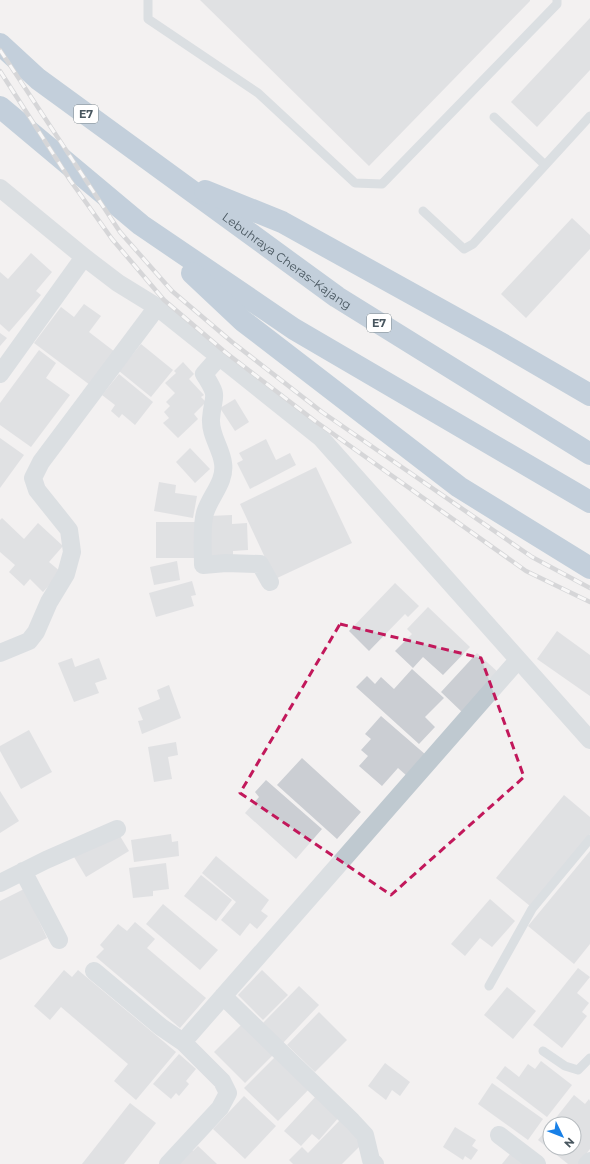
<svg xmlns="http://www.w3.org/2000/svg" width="590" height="1164" font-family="Montserrat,sans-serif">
<rect width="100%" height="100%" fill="#f3f1f1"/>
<path fill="#cbced3" d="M 200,0 L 530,0 L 530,1 L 369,166 Z
M 590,18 L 590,70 L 537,127 L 511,102 Z
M 572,218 L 590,235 L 590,249 L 526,318 L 501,294 Z
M 31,253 L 52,272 L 36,291 L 41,295 L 9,332 L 0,324 L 0,272 L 8,279 Z
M 84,304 L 101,316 L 89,332 L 115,352 L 90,385 L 34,343 L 61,307 L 74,317 Z
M 0,333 L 7,338 L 0,346 Z
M 141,344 L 173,370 L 151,397 L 119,371 Z
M 39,350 L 56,363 L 46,378 L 70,395 L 31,447 L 0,425 L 0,403 Z
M 183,362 L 194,374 L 189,379 L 204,395 L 201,397 L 206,402 L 194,414 L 198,419 L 178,438 L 163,423 L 169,418 L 164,412 L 170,406 L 166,402 L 175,393 L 165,383 L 176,373 L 174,371 Z
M 119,374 L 153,402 L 135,425 L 122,414 L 119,418 L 111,411 L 115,405 L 102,395 Z
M 235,399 L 249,422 L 235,431 L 220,408 Z
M 0,438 L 24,455 L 0,488 Z
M 266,439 L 276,460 L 290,453 L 296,465 L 250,489 L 237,463 L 243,460 L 239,453 Z
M 190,448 L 210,469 L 195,483 L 176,462 Z
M 316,467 L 352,543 L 275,579 L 240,504 Z
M 159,482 L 176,485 L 175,493 L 197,496 L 193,518 L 154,511 Z
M 232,515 L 232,524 L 247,523 L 248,550 L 233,551 L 233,558 L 210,559 L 209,516 Z
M 2,518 L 24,539 L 38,523 L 63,546 L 49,562 L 61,572 L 43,592 L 30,579 L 24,586 L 9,572 L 15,565 L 0,552 L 0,520 Z
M 156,522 L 196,522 L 195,558 L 156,558 Z
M 177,561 L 180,580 L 154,585 L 150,567 Z
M 192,581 L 196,595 L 191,596 L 194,606 L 156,617 L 149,593 Z
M 395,583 L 419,606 L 408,617 L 405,614 L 369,651 L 349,631 Z
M 428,607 L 470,647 L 443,675 L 423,657 L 413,668 L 395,651 L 412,634 L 407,629 Z
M 557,631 L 590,655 L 590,696 L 537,659 Z
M 477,653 L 499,673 L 463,713 L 441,692 Z
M 72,658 L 75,667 L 99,658 L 107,679 L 95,683 L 99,693 L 74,702 L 58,663 Z
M 412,669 L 444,698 L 425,717 L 435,727 L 419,744 L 356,687 L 367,676 L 375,684 L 381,677 L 394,689 Z
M 169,685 L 181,718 L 142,734 L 138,721 L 143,720 L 138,708 L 160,699 L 157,690 Z
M 381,716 L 426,755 L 407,776 L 398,768 L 382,786 L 359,766 L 368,756 L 361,750 L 371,739 L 365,734 Z
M 29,730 L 52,772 L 21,789 L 0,751 L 0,746 Z
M 176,742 L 178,755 L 168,757 L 172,779 L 154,782 L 148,747 Z
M 302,758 L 361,812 L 337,839 L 277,785 Z
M 266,780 L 322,829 L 296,859 L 245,813 L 259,797 L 255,792 Z
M 0,791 L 19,821 L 0,833 Z
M 564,795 L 590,817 L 590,834 L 530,906 L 496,878 Z
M 117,831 L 129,851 L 86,877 L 74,857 Z
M 171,834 L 172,842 L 178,841 L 179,856 L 134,862 L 131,840 Z
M 590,851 L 590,944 L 574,964 L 528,926 Z
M 216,856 L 269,900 L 261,911 L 268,916 L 257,929 L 250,923 L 240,936 L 221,920 L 236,902 L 202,873 Z
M 166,863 L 169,889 L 153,891 L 153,896 L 133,898 L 129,868 Z
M 201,875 L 232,900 L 216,921 L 184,896 Z
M 24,889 L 47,938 L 0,960 L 0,901 Z
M 490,899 L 515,921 L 492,947 L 480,938 L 465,956 L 451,944 Z
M 163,904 L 218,950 L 200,970 L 146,924 Z
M 135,922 L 155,939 L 147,948 L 206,998 L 180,1028 L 96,957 L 104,949 L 100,945 L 118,924 L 127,931 Z
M 578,968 L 590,977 L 577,993 L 589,1003 L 582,1012 L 587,1016 L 562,1048 L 533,1025 Z
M 64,970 L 72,977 L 78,970 L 176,1052 L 136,1100 L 114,1081 L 128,1064 L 61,1007 L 50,1020 L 34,1006 Z
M 262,970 L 288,995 L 263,1020 L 238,995 Z
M 299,986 L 319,1005 L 283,1043 L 263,1023 Z
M 507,987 L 536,1011 L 513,1039 L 484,1015 Z
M 319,1012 L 347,1040 L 315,1072 L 287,1045 Z
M 247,1019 L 278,1050 L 245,1083 L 214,1052 Z
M 280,1052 L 313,1085 L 278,1121 L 244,1088 Z
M 179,1054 L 196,1069 L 186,1081 L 189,1084 L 179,1096 L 176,1093 L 171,1099 L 153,1084 Z
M 541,1061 L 572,1085 L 547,1117 L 496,1078 L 505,1066 L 519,1077 L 528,1064 L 535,1069 Z
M 385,1063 L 410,1082 L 400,1096 L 392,1090 L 386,1100 L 368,1086 Z
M 492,1083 L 543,1119 L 528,1140 L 478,1104 Z
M 317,1095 L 340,1116 L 319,1140 L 312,1134 L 301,1146 L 284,1131 Z
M 574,1095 L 585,1104 L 589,1099 L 590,1101 L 590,1149 L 578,1164 L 568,1164 L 538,1140 L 550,1125 L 550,1148 L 574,1148 L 574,1124 L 551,1124 Z
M 244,1096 L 276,1126 L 245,1159 L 213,1129 Z
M 130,1103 L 156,1123 L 124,1164 L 82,1164 Z
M 341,1119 L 364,1142 L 342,1164 L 293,1164 L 289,1160 L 302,1147 L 308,1153 Z
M 455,1127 L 476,1140 L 472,1146 L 478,1150 L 471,1160 L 465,1156 L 463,1160 L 443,1147 Z
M 198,1146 L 217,1164 L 175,1164 L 189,1148 L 193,1151 Z
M 514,1149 L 533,1164 L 502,1164 Z"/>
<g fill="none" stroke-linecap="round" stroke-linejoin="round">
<path stroke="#bfc9d0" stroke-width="9" d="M 148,0 L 148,19 L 258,93 L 355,183 L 382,184 L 557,4 L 557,0
M 494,117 L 544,164
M 423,211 L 464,249 L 473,244 L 590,116
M 489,986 L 532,909 L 590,839
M 543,1051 L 565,1066 L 578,1070 L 590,1058"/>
<path stroke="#bfc9d0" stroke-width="18" d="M 0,188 L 84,257 L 118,283 L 157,307 L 321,438 L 590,740
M 219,357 L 204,374 C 220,399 213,393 211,419 C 210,435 221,448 223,463 C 226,482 210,496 205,513 C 201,527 203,551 203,565 L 226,563 L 260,564 L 270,582
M 0,374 L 84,257
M 0,653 L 29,641 L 36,632 L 49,602 L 66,574 L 72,552 L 69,530 L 37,490 L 33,478 L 41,462 L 157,307
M 23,871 L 59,940
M 0,883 L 46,860 L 117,829
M 94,971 L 161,1027 L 183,1042
M 223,996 L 352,1121 L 365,1135 L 371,1160 L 375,1164
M 499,1135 L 537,1164
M 168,1164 L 220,1108 L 228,1093 L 222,1081 L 183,1042 L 518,660
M 587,1164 L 590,1161"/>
<g stroke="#89a7c0" stroke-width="22">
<path id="s1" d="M 0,44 L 38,79 L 337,297 L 590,454"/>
<path d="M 0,107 L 141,225 L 294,329 L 590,502"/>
<path d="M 205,191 L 282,222 L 497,341 L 590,395"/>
<path d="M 192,273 L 243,321 L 459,487 L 590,568"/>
</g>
<g stroke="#b3b7bb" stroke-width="4.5">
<path id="rail" d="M 0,50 L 120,232 L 172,291 L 232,342 L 322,412 L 532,557 L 590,588
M 0,71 L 70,180 L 112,239 L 164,300 L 225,352 L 315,421 L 526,571 L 590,602"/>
</g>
<use href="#rail" stroke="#fff" stroke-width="3" stroke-dasharray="9" stroke-linecap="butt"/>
</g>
<path d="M0 0H590V1164H0ZM 340,624 L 481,658 L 524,777 L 391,895 L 240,793 Z" fill="#f3f1f1" fill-opacity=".55" fill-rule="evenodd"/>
<path fill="none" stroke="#c2185b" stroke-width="3" stroke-dasharray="8 5" stroke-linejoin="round" d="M 340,624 L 481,658 L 524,777 L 391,895 L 240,793 Z"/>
<g text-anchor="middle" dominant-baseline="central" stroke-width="3" stroke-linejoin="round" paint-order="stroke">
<g fill="#fff" stroke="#7f898f" stroke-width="1">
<rect x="74" y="105" width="24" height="18" rx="3"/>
<rect x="367" y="314" width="24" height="18" rx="3"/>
</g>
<g font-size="11" font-weight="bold" fill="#48565f">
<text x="86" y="114">E7</text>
<text x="379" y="323">E7</text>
</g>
<g font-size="12" fill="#48565f" stroke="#fff">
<text stroke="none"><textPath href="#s1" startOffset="360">Lebuhraya Cheras–Kajang</textPath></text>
</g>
</g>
<g transform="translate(562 1136) rotate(133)"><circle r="19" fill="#ffffff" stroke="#b6bbbf"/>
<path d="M0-3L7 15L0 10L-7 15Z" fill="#1880e7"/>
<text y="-6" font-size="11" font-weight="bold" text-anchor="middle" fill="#48565f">N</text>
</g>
</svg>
